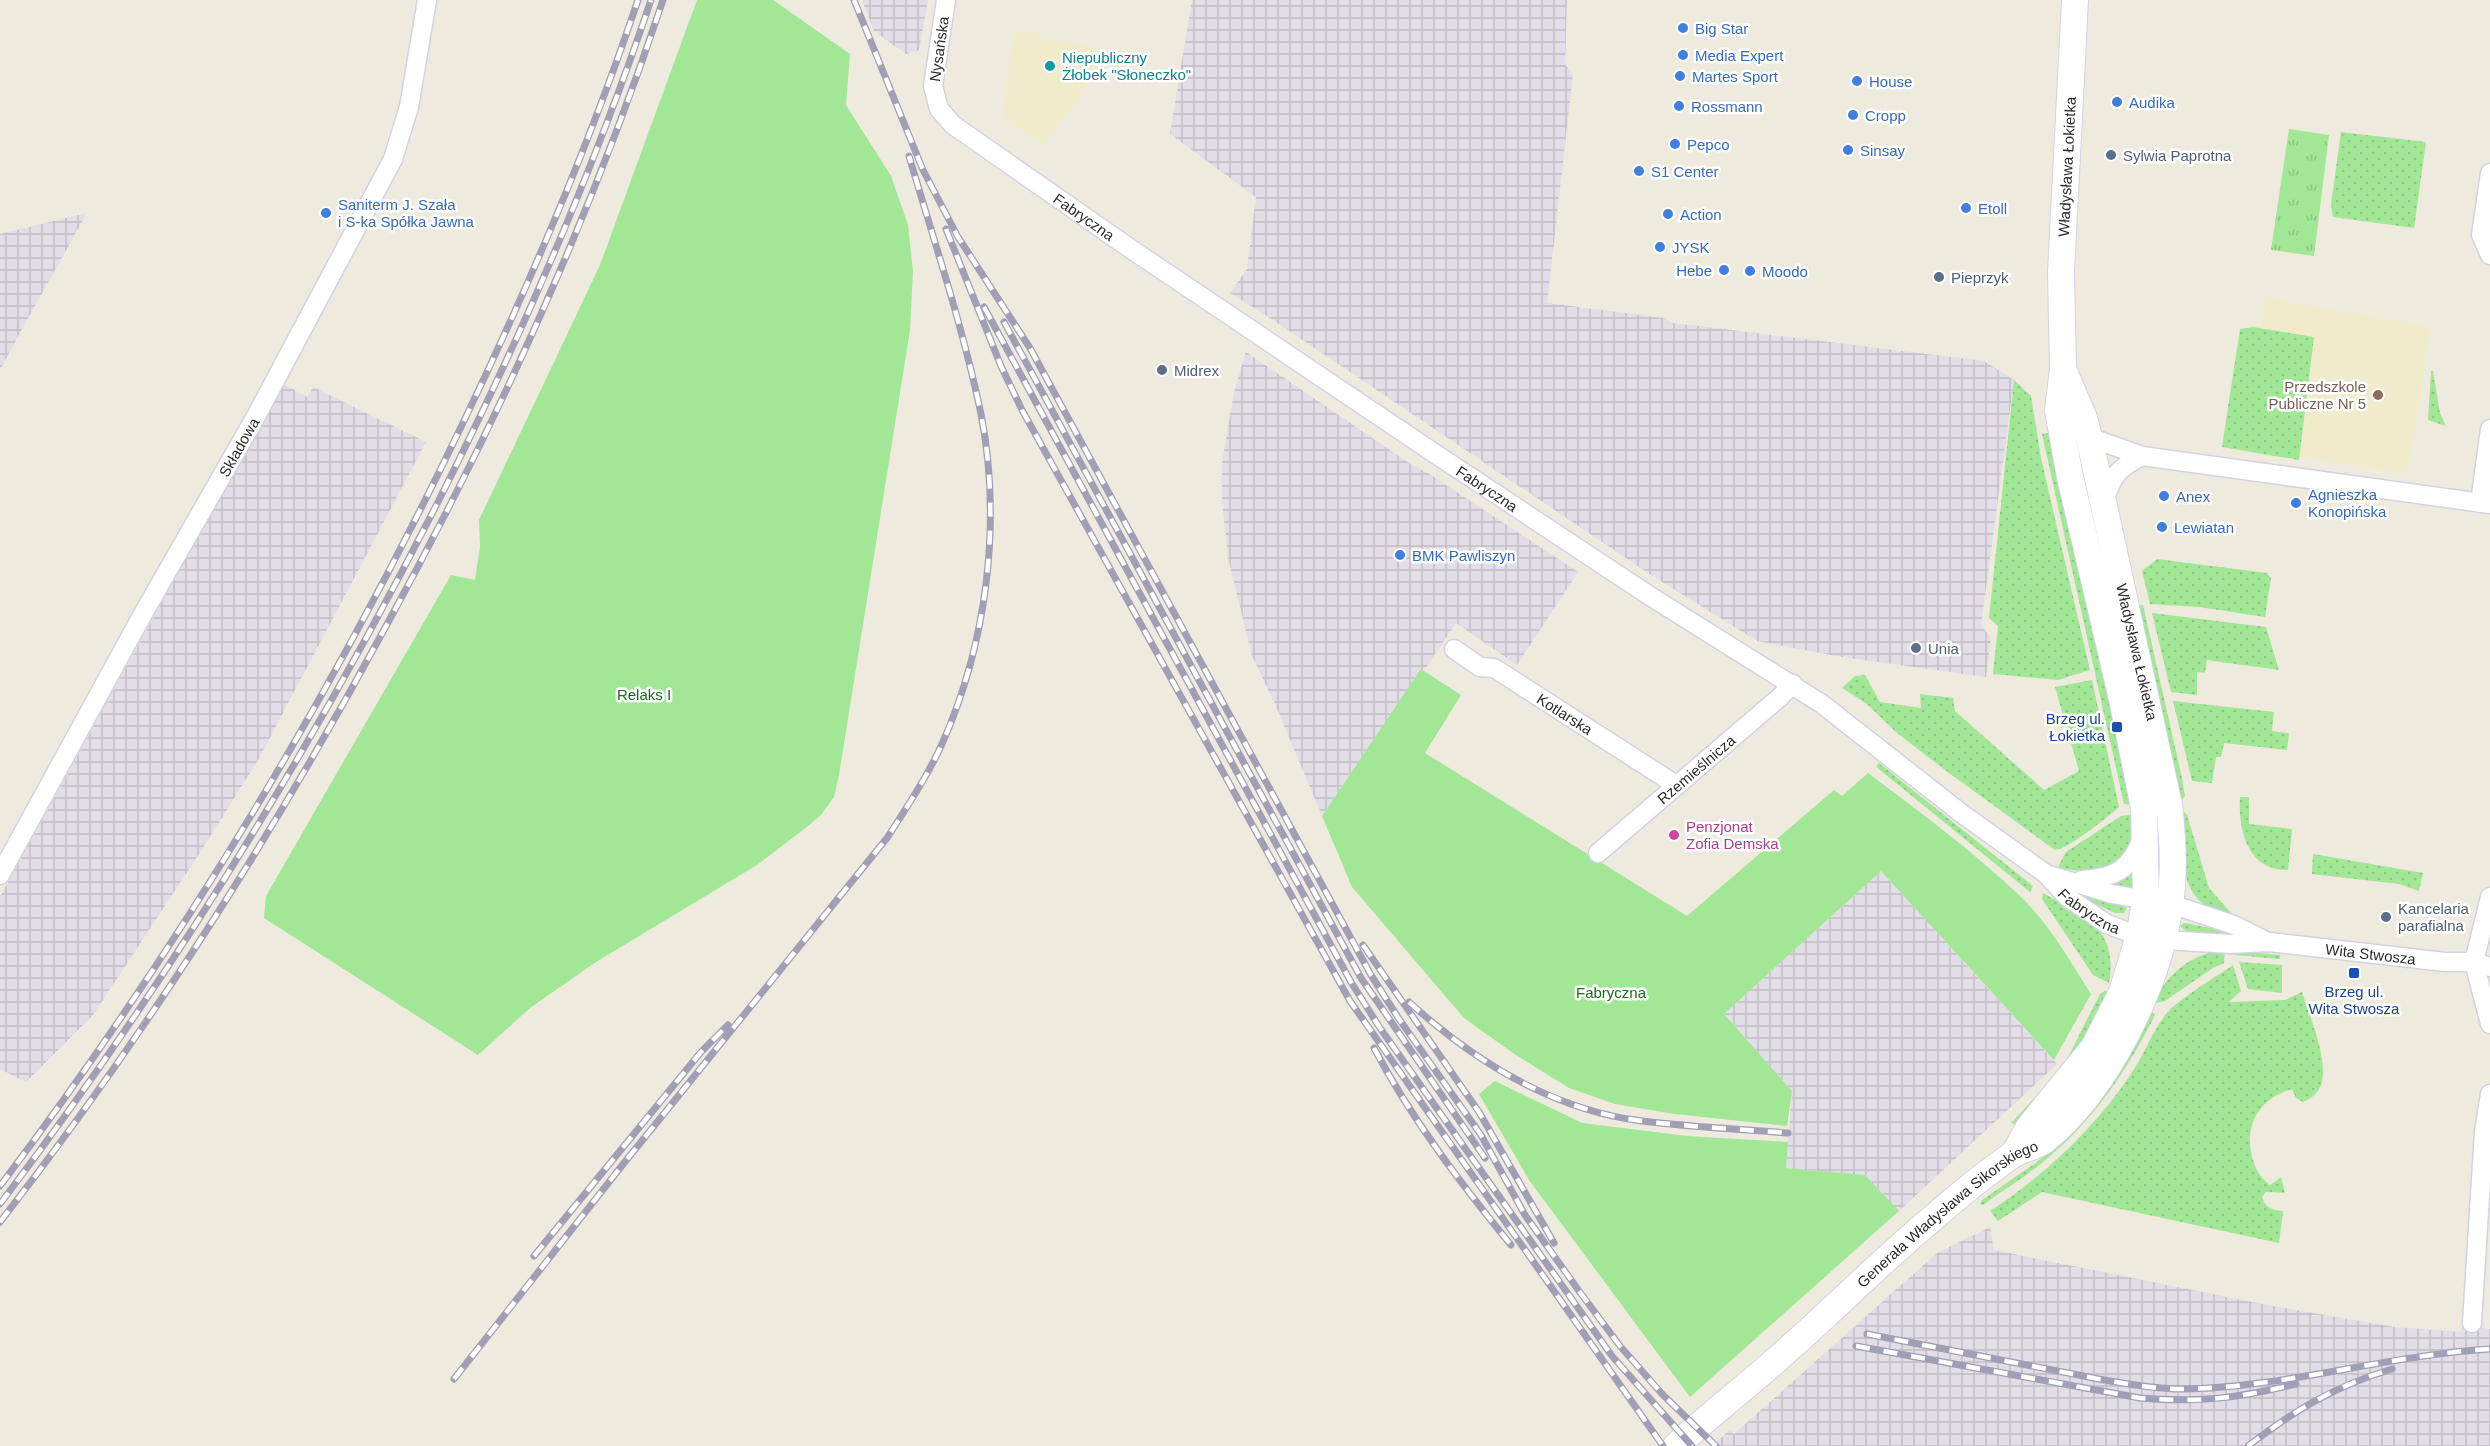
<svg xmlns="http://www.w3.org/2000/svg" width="2490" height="1446" font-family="Helvetica,sans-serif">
<defs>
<pattern id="industrial-grid" width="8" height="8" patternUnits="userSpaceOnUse" patternTransform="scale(1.5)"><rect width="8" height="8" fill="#e2dde6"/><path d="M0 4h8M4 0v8" fill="none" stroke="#c2bec5"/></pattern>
<pattern id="grass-dots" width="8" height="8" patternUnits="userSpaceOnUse" patternTransform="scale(1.5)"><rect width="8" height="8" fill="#a1e796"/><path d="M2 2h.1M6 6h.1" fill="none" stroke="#8bc681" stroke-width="1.8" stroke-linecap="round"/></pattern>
<pattern id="park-tufts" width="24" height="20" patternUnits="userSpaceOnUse" patternTransform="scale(1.5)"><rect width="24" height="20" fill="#a1e796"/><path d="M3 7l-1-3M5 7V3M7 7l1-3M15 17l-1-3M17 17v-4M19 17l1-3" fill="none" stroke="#8bc681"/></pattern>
</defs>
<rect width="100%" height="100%" fill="#eeeadd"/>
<path fill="url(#industrial-grid)" d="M 862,0 L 928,0 L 919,50 L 906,54 L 874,31 Z
M 1192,0 L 1567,0 L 1565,64 L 1573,74 L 1547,303 L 1664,318 L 1674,323 L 1984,361 L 2014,380 L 1981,625 L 1991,638 L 1986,677 L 1842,657 L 1757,641 L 1651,575 L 1264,314 L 1230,293 L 1247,269 L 1256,197 L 1170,134 Z
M 87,213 L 27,320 L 0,370 L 0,234 Z
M 1246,352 L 1409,463 L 1431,475 L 1578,572 L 1517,665 L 1456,623 L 1425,669 L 1421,670 L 1322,816 L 1275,704 L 1252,656 L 1228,558 L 1222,500 L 1222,463 L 1234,392 Z
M 282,383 L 307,397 L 313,387 L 426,442 L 257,762 L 201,851 L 93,1015 L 26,1082 L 0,1069 L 0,897 Z
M 1881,871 L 2057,1064 L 1899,1211 L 1865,1175 L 1786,1168 L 1792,1091 L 1724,1014 Z
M 1990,1227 L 1994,1250 L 2267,1305 L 2395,1327 L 2460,1332 L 2464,1319 L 2483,1321 L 2482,1328 L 2490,1329 L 2490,1446 L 1712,1446 L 1730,1430 L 1734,1434 L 1937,1253 Z"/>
<path fill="#f0eccb" d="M 1014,30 L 1037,33 L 1039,37 L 1098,47 L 1093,76 L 1095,78 L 1043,145 L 1002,117 Z
M 2265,297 L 2430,327 L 2408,473 L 2242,449 Z"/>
<path fill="url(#grass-dots)" d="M 2341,132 L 2426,142 L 2414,228 L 2333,217 L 2331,204 Z
M 2253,327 L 2314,337 L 2299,460 L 2222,447 L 2240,329 Z
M 2431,371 L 2433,371 L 2440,413 L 2446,426 L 2428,420 Z
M 2014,380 L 2031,396 L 2041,458 L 2090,670 L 2058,680 L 1993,674 L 1998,626 L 1989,618 Z
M 2052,432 L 2134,805 L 2124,804 L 2042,434 Z
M 2157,559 L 2267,573 L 2271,578 L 2265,617 L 2199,607 L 2150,604 L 2142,571 Z
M 2143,605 L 2182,778 L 2185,796 L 2181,801 L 2135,606 Z
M 2152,613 L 2266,627 L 2279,670 L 2207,660 L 2205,673 L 2197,672 L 2197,695 L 2171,692 Z
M 1865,675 L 1880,702 L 1921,708 L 1920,694 L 1953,698 L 1955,711 L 2044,790 L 2079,771 L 2055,687 L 2092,680 L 2119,807 C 2109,816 2067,850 2055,850 L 1949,773 L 1897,733 L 1867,704 L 1842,688 L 1855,676 Z
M 2173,701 L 2274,712 L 2272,731 L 2289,733 L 2287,750 L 2224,743 L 2221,757 L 2216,757 L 2212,783 L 2192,781 Z
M 1879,763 L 2033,886 L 2030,892 L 1880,770 L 1876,766 Z
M 2240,797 L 2249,797 L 2249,824 L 2292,829 L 2288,870 C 2248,871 2238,831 2240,797 Z
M 2181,809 L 2187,815 L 2209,888 L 2232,914 C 2174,907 2184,854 2181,809 Z
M 2133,814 C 2139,864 2101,879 2058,867 L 2066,852 L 2121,816 Z
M 2313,854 L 2423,873 L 2419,891 L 2399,884 L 2312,874 Z
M 2135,864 L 2134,890 L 2104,883 Z
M 2076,889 L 2127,908 L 2124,913 L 2115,913 L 2074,894 Z
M 2043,893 C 2083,917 2119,927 2109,983 L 2093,975 L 2042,899 Z
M 2184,923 L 2211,928 L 2227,934 C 2211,936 2192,939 2180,926 Z
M 2225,950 L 2224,963 L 2213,968 L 2165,1001 L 2155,1003 L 2154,1000 C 2170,972 2192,953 2225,950 Z
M 2235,951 L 2280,955 L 2280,959 L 2235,955 Z
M 2239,962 L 2282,965 L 2282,993 L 2248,989 Z
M 2233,965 L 2241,991 L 2229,1002 L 2285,1000 L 2302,992 C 2309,1014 2331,1066 2320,1087 C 2316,1095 2310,1099 2303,1102 L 2296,1098 L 2292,1089 C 2257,1099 2242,1129 2254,1163 C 2257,1172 2262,1179 2270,1185 L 2281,1177 L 2285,1193 L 2266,1192 L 2262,1197 C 2265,1208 2272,1210 2283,1211 L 2279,1243 L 2042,1192 L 1998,1221 L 1990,1211 C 2045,1175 2094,1129 2131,1074 C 2144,1055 2152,1032 2166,1014 C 2176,1001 2217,976 2233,965 Z
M 2106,990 C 2109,1025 2040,1100 2015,1124 L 2011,1123 L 2063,1067 L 2100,994 Z
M 2150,1011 L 2155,1014 L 2153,1019 C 2125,1074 2091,1123 2043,1162 C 2024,1178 2002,1190 1983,1205 L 1980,1204 L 1982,1200 L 2037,1162 L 2053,1148 Z"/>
<path fill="url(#park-tufts)" d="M 2289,129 L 2329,135 L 2314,256 L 2271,250 Z"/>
<path fill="#a1e796" d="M 697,0 L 773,0 L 850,54 L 846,105 L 891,176 L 908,225 L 913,271 L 910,330 L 839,775 L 834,797 L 821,815 L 803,830 L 757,865 L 596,962 L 530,1008 L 478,1055 L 264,918 L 266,896 L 451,575 L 475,580 L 480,547 L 479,520 L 600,265 Z
M 1421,669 L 1461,695 L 1425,753 L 1687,916 L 1834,790 L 1842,796 L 1868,773 C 1920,812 1974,852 2021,897 C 2050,925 2070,961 2091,994 L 2054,1060 L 1881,871 L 1724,1014 L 1792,1091 L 1787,1126 L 1675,1114 L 1615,1104 L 1569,1088 L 1513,1053 L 1464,1018 L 1352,887 L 1322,816 Z
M 1495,1081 L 1582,1123 L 1687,1136 L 1788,1142 L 1786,1168 L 1865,1175 L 1899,1211 L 1690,1397 L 1529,1180 L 1479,1094 Z"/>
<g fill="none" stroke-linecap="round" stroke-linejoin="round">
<g stroke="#d2d2e5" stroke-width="21">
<g id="minor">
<path id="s1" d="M 946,0 L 933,86 L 939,109 L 953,125 L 1128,247 L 1437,455 L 1650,596 L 1822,704 L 1961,813 L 2046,874 L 2067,897 L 2107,924 L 2139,936 L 2164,940 L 2231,944 L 2269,942 L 2445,962 L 2474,962 L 2490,967"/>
<path d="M 2490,173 L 2481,235 L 2490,255"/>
<path d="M 2089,437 L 2142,456 L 2490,504"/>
<path d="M 2104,500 C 2114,474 2117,469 2142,456"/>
<path d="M 2480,503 L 2490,429"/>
<path id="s2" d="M 1454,649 L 1480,667 L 1494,668 L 1676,785"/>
<path id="s3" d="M 1598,853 L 1780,697 L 1793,684"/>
<path d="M 2046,874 L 2112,894 L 2171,904 L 2234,925 L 2268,942"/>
<path id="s4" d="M 0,875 L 144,612 L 255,418 L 393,159 L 409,107 L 427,0"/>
<path d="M 2082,880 C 2114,878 2131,870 2142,838"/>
<path d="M 2474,962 L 2490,897"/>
<path d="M 2474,962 L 2490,1024"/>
<path d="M 2472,1323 L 2484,1132 L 2490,1094"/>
</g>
</g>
<g stroke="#d2d2e5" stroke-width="28">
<g id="secondary">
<path id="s5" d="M 2014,1154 L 2029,1127 L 2094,1047 L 2122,992 L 2139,936 L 2146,898 L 2144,808 L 2122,699 L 2070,477 L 2058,411 L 2063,369 L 2061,272 L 2075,0"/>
<path id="s6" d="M 1676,1446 C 1714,1411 1755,1380 1793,1345 C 1840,1303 1885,1258 1934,1217 C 1958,1196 1985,1174 2012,1155 C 2022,1149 2036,1147 2045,1140 C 2108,1089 2159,984 2170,904 C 2175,871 2173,839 2169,805 L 2089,437 L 2084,418 L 2063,369"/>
</g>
</g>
<use href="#minor" stroke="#fff" stroke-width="18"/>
<use href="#secondary" stroke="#fff" stroke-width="26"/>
<g stroke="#a09fb6" stroke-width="7">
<path id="rail" d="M 854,0 L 923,170 L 958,237 L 1030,348 L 1371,975 L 1399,1019 L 1481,1135 L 1525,1215 L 1579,1291 L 1620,1346 L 1663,1395 L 1716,1446
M 946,229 L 1001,366 L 1022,410 L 1350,1001 L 1663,1446
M 984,307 L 1351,982 L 1380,1028 L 1612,1356 L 1692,1446
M 1004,322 L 1361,978 L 1485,1158
M 1363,945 L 1479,1112 L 1554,1243
M 1409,1002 C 1474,1061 1553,1110 1642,1121 C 1690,1127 1739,1129 1788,1133
M 1374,1048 C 1411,1118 1461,1184 1511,1245
M 0,1186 C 179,949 333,694 461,427 C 528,288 589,146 638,0
M 0,1204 C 167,983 313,748 438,502 C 520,339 593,173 651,0
M 0,1222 C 145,1036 273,835 385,628 C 495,427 591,218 663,0
M 534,1256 L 701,1052 L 728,1025
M 1867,1334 L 2104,1380 C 2129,1384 2155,1389 2181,1389 C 2285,1388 2387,1355 2490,1349
M 1856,1346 L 2140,1398 C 2199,1403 2239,1398 2296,1384
M 454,1379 L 624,1163 L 887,838 C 907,807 927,777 942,744 C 987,643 1002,522 981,414 C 963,327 934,241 909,156
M 2248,1446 C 2295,1410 2335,1386 2392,1369"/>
</g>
<use href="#rail" stroke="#fff" stroke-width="4.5" stroke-dasharray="14" stroke-linecap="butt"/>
</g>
<g fill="#3f7fe0" stroke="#fff" stroke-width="2">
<circle cx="1683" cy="28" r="6"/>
<circle cx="1683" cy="55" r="6"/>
<circle cx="1680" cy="76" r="6"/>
<circle cx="1857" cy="81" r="6"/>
<circle cx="2117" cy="102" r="6"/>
<circle cx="1679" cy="106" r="6"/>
<circle cx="1853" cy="115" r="6"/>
<circle cx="1675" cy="144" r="6"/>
<circle cx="1848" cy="150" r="6"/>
<circle cx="1639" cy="171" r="6"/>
<circle cx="1966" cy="208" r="6"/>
<circle cx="326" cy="213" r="6"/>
<circle cx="1668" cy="214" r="6"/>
<circle cx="1660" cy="247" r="6"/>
<circle cx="1724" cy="270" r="6"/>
<circle cx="1750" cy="271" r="6"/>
<circle cx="2164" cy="496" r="6"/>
<circle cx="2296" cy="503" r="6"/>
<circle cx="2162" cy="527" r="6"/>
<circle cx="1400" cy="555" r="6"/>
</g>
<circle fill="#0f9aa8" stroke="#fff" stroke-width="2" cx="1050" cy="66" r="6"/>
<g fill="#5c6f8a" stroke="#fff" stroke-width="2">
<circle cx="2111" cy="155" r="6"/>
<circle cx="1939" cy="277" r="6"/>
<circle cx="1162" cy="370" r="6"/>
<circle cx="1916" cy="648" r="6"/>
<circle cx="2386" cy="917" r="6"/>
</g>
<circle fill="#8d6e63" stroke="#fff" stroke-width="2" cx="2378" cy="395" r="6"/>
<g fill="#1a4fb4" stroke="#fff" stroke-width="2">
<rect x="2111" y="721" width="12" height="12" rx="3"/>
<rect x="2348" y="967" width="12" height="12" rx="3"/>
</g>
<circle fill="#d1479c" stroke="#fff" stroke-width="2" cx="1674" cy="835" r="6"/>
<g text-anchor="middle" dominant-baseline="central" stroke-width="5" stroke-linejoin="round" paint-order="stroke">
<g font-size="15" fill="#366cbe" stroke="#fff" text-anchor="start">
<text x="1695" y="28">Big Star</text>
<text x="1695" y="55">Media Expert</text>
<text x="1692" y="76">Martes Sport</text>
<text x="1869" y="81">House</text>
<text x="2129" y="102">Audika</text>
<text x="1691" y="106">Rossmann</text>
<text x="1865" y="115">Cropp</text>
<text x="1687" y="144">Pepco</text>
<text x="1860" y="150">Sinsay</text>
<text x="1651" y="171">S1 Center</text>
<text x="338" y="204">Saniterm J. Szała<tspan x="338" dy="17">i S-ka Spółka Jawna</tspan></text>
<text x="1978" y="208">Etoll</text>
<text x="1680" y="214">Action</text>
<text x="1672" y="247">JYSK</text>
<text x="1712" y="270" text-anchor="end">Hebe</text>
<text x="1762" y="271">Moodo</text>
<text x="2308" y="494">Agnieszka<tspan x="2308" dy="17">Konopińska</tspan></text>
<text x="2176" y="496">Anex</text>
<text x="2174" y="527">Lewiatan</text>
<text x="1412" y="555">BMK Pawliszyn</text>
</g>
<g font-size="15" fill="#2b2b2b" stroke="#fff">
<text transform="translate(939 49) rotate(-82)">Nysańska</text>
<text stroke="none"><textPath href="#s5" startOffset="1034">Władysława Łokietka</textPath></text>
<text stroke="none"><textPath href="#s1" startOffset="292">Fabryczna</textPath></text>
<text stroke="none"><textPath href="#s4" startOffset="490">Składowa</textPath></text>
<text stroke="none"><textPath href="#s1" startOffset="778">Fabryczna</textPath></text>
<text transform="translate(2137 652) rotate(77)">Władysława Łokietka</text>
<text stroke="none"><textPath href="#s2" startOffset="130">Kotlarska</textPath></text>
<text stroke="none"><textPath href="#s3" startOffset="129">Rzemieślnicza</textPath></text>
<text stroke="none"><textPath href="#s1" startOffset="1515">Fabryczna</textPath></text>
<text stroke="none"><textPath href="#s1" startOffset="1804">Wita Stwosza</textPath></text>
<text stroke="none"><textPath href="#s6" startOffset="358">Generała Władysława Sikorskiego</textPath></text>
</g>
<g font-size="15" fill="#0d838f" stroke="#fff" text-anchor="start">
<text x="1062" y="57">Niepubliczny<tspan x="1062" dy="17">Żłobek "Słoneczko"</tspan></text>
</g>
<g font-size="15" fill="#4e5e75" stroke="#fff" text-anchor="start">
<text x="2123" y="155">Sylwia Paprotna</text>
<text x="1951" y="277">Pieprzyk</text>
<text x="1174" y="370">Midrex</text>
<text x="1928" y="648">Unia</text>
<text x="2398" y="908">Kancelaria<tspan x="2398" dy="17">parafialna</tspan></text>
</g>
<g font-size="15" fill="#785e54" stroke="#fff" text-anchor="end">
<text x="2366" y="386">Przedszkole<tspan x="2366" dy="17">Publiczne Nr 5</tspan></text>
</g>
<g font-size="15" fill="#176d17" stroke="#fff">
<text x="644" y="694">Relaks I</text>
<text x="1611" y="992">Fabryczna</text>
</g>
<g font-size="15" fill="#164399" stroke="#fff" text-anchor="end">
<text x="2105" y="718">Brzeg ul.<tspan x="2105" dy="17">Łokietka</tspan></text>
<text x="2354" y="991" text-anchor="middle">Brzeg ul.<tspan x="2354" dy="17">Wita Stwosza</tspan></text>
</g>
<g font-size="15" fill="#b23c85" stroke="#fff" text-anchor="start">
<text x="1686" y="826">Penzjonat<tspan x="1686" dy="17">Zofia Demska</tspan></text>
</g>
</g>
</svg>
